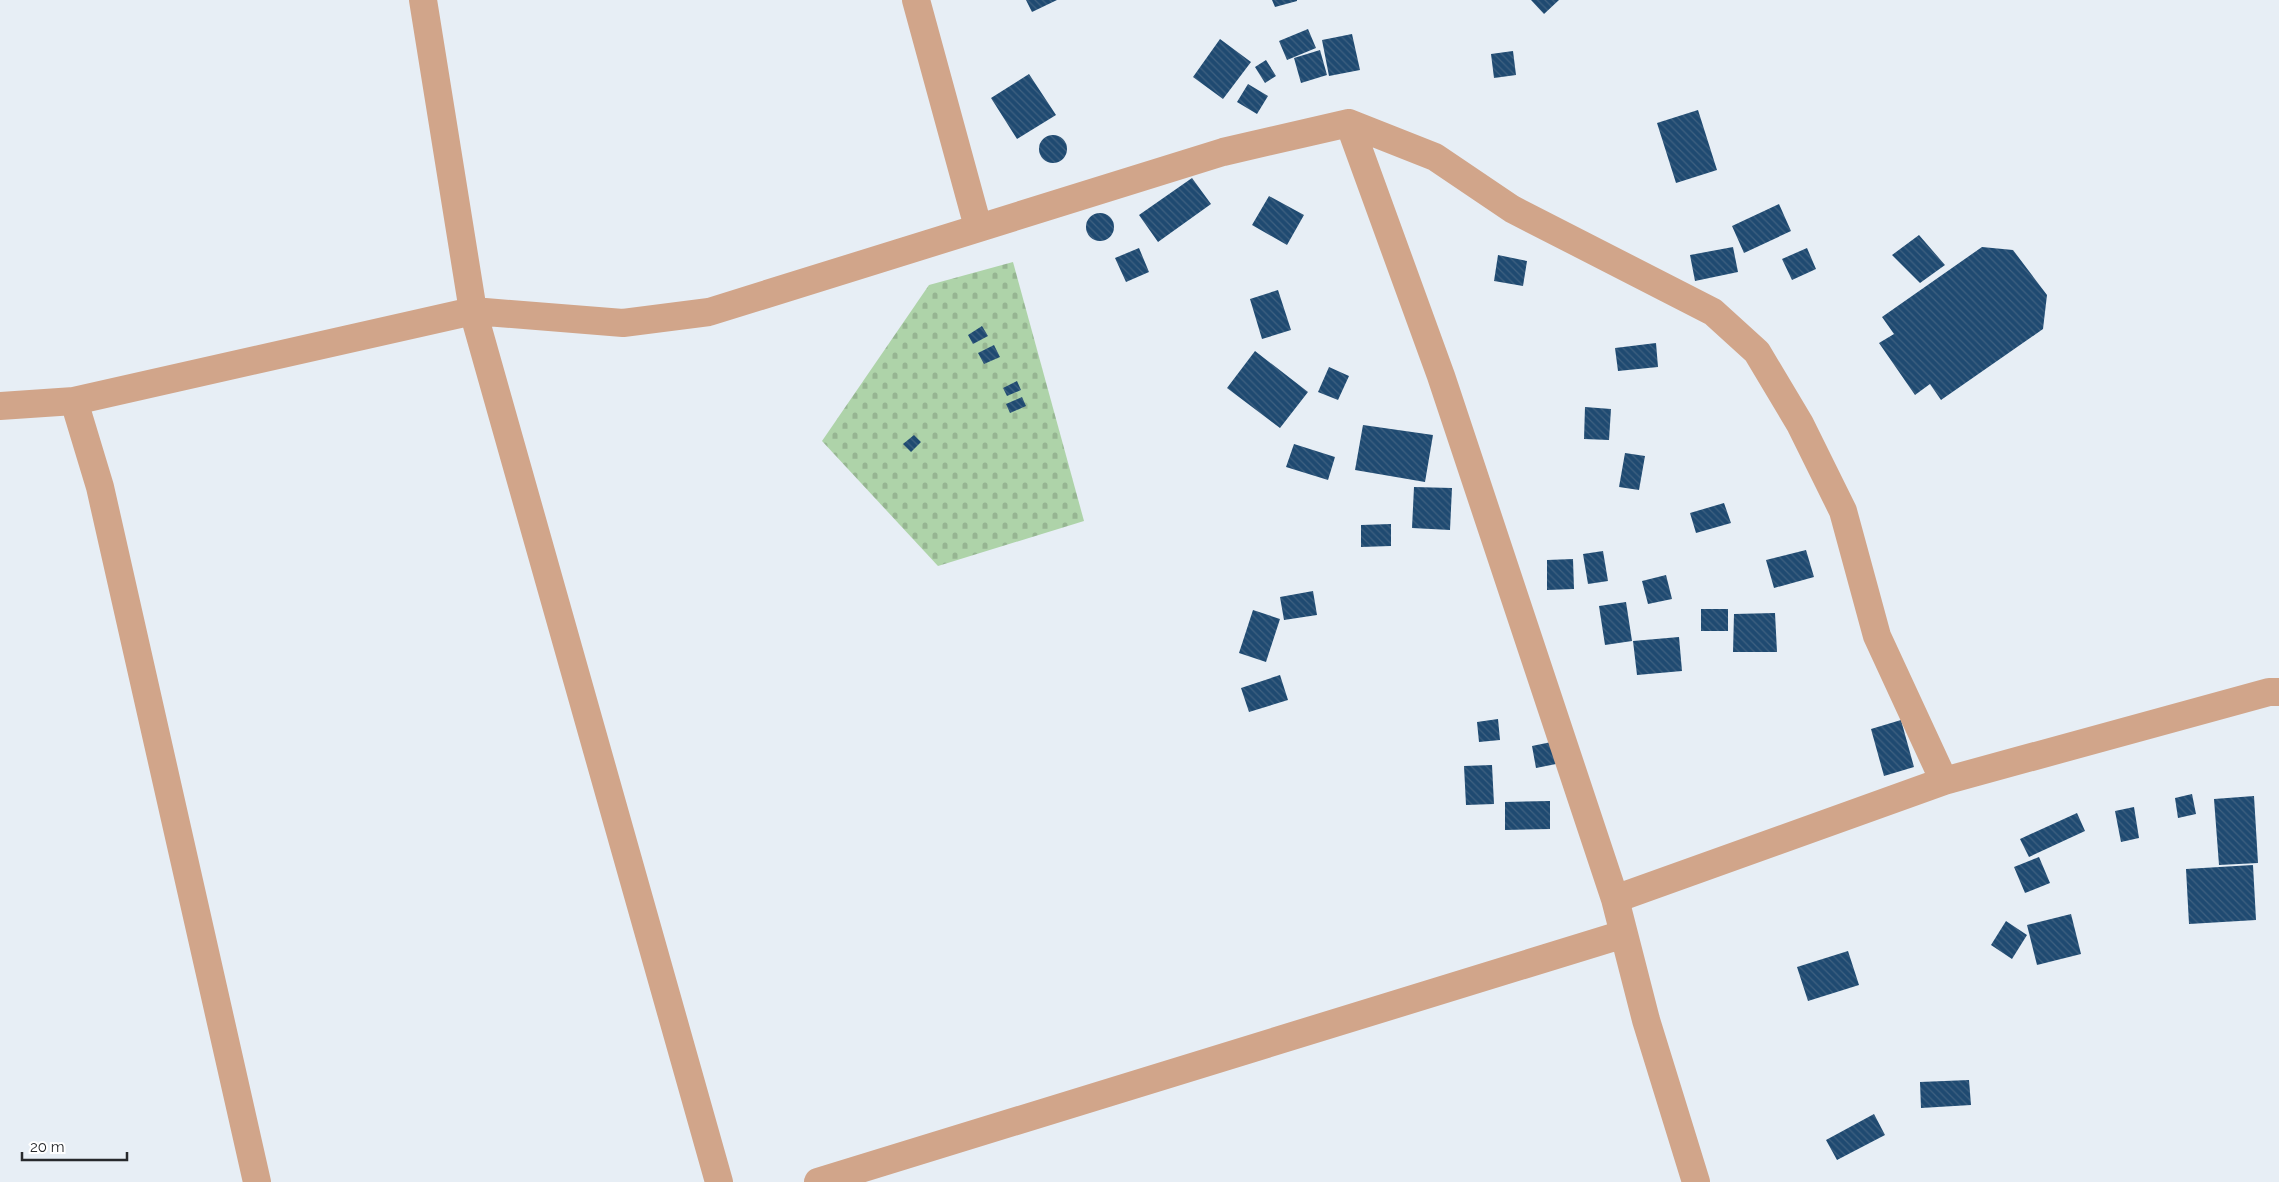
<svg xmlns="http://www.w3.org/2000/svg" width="2279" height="1182" font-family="Raleway,sans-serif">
<defs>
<pattern id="cemetery-stones" width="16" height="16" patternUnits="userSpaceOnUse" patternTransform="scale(1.25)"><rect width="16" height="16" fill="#aed3a9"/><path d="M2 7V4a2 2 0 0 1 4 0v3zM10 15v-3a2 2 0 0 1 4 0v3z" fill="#96b592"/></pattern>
<pattern id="building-back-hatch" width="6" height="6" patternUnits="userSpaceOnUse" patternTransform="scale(1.25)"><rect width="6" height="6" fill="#1f4a71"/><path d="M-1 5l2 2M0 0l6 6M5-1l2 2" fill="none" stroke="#3f6181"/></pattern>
</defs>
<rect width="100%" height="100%" fill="#e7eef5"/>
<path fill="url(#cemetery-stones)" d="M 1013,262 L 1084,521 L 938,566 L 822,441 L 929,285 Z"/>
<path fill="url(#building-back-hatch)" d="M 1026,0 L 1057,0 L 1032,12 Z
M 1272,0 L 1297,0 L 1297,1 L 1275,7 Z
M 1531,0 L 1559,0 L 1544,14 Z
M 1308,29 L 1316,48 L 1287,60 L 1279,41 Z
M 1352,34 L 1360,70 L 1329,76 L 1322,40 Z
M 1220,39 L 1251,62 L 1223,99 L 1193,77 Z
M 1320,50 L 1327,75 L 1301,83 L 1294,58 Z
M 1513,51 L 1516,75 L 1494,78 L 1491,54 Z
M 1266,60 L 1276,76 L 1265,83 L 1255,67 Z
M 1029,74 L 1056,115 L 1017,139 L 991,98 Z
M 1248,84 L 1268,96 L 1257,114 L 1237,102 Z
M 1698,110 L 1717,170 L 1676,183 L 1657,123 Z
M1039 149a14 14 0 1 1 28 0a14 14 0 1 1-28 0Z
M 1192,178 L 1211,204 L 1158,242 L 1139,215 Z
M 1269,196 L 1304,215 L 1287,245 L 1252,225 Z
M 1779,204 L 1791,231 L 1744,253 L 1732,226 Z
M1086 227a14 14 0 1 1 28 0a14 14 0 1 1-28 0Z
M 1919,235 L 1945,265 L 1920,283 L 1892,255 Z
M 1733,247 L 1738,272 L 1695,281 L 1690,255 Z
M 1982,247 L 2013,250 L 2047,295 L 2043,329 L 1941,400 L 1930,384 L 1915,395 L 1879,343 L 1894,334 L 1882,317 Z
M 1139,248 L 1149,272 L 1126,282 L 1115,258 Z
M 1807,248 L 1816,269 L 1792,280 L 1782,259 Z
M 1498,255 L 1527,261 L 1523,286 L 1494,281 Z
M 1278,290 L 1291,330 L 1262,339 L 1250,299 Z
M 982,326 L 988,336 L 973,344 L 968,335 Z
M 1656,343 L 1658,367 L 1618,371 L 1615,348 Z
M 994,345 L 1000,357 L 984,364 L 978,353 Z
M 1255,351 L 1308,392 L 1280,428 L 1227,388 Z
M 1329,367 L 1349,376 L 1338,400 L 1318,392 Z
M 1017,381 L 1021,390 L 1007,396 L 1003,388 Z
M 1022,397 L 1026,406 L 1010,413 L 1006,404 Z
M 1585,407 L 1611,409 L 1609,440 L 1584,439 Z
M 1363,425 L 1433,435 L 1425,482 L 1355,470 Z
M 914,435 L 921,442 L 911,452 L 903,444 Z
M 1294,444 L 1335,457 L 1328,480 L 1286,467 Z
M 1625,453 L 1645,456 L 1639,490 L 1619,487 Z
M 1414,487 L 1452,488 L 1450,530 L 1412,528 Z
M 1724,503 L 1731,523 L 1696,533 L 1690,513 Z
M 1391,524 L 1391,546 L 1361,547 L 1361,525 Z
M 1806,550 L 1814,577 L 1774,588 L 1766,560 Z
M 1603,551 L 1608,581 L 1588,584 L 1583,554 Z
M 1573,559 L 1574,589 L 1547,590 L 1547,560 Z
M 1666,575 L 1672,599 L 1648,604 L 1642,581 Z
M 1313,591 L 1317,615 L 1284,620 L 1280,597 Z
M 1626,602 L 1632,641 L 1605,645 L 1599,606 Z
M 1701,609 L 1728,609 L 1728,631 L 1701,631 Z
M 1253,610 L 1280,619 L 1266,662 L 1239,653 Z
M 1775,613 L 1777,652 L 1733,652 L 1734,614 Z
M 1679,637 L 1682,671 L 1637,675 L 1633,641 Z
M 1280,675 L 1288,700 L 1249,712 L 1241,688 Z
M 1498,719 L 1500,740 L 1479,742 L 1477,722 Z
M 1901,720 L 1914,767 L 1884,776 L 1871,729 Z
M 1561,740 L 1566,762 L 1536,768 L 1532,746 Z
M 1492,765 L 1494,804 L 1466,805 L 1464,766 Z
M 2192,794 L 2196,814 L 2178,818 L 2175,798 Z
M 2254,796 L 2258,863 L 2219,865 L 2214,799 Z
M 1550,801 L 1550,829 L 1505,830 L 1505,802 Z
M 2134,807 L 2139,838 L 2121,842 L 2115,811 Z
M 2077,813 L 2085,831 L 2029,857 L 2020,839 Z
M 2039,857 L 2050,883 L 2025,893 L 2014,867 Z
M 2253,865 L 2256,920 L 2189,924 L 2186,869 Z
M 2071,914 L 2081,954 L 2037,965 L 2027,925 Z
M 2006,921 L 2027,935 L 2012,959 L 1991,945 Z
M 1848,951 L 1859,985 L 1808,1001 L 1797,967 Z
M 1969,1080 L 1971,1105 L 1921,1108 L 1920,1082 Z
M 1874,1114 L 1885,1135 L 1837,1160 L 1826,1140 Z"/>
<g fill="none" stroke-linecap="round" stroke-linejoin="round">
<path stroke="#d1a58a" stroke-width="28" d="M 423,0 L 473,311 L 719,1182
M 916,0 L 978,227
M 1349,123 L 1441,376 L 1615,899 L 1646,1020 L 1696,1182
M 74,401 L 100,487 L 257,1182
M 0,406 L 74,401 L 473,311 L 623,323 L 709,312 L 1223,152 L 1349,123 L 1435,157 L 1512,209 L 1713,312 L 1757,352 L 1800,424 L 1843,511 L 1877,636 L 1944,781
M 1615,899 L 1944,781 L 2269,692 L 2279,692
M 818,1182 L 1624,934"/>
</g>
<path d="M22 1152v8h105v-8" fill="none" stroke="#27292c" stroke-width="2.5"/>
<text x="30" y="1152" font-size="15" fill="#27292c" stroke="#ffffff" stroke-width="4" paint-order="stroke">20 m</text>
</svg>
